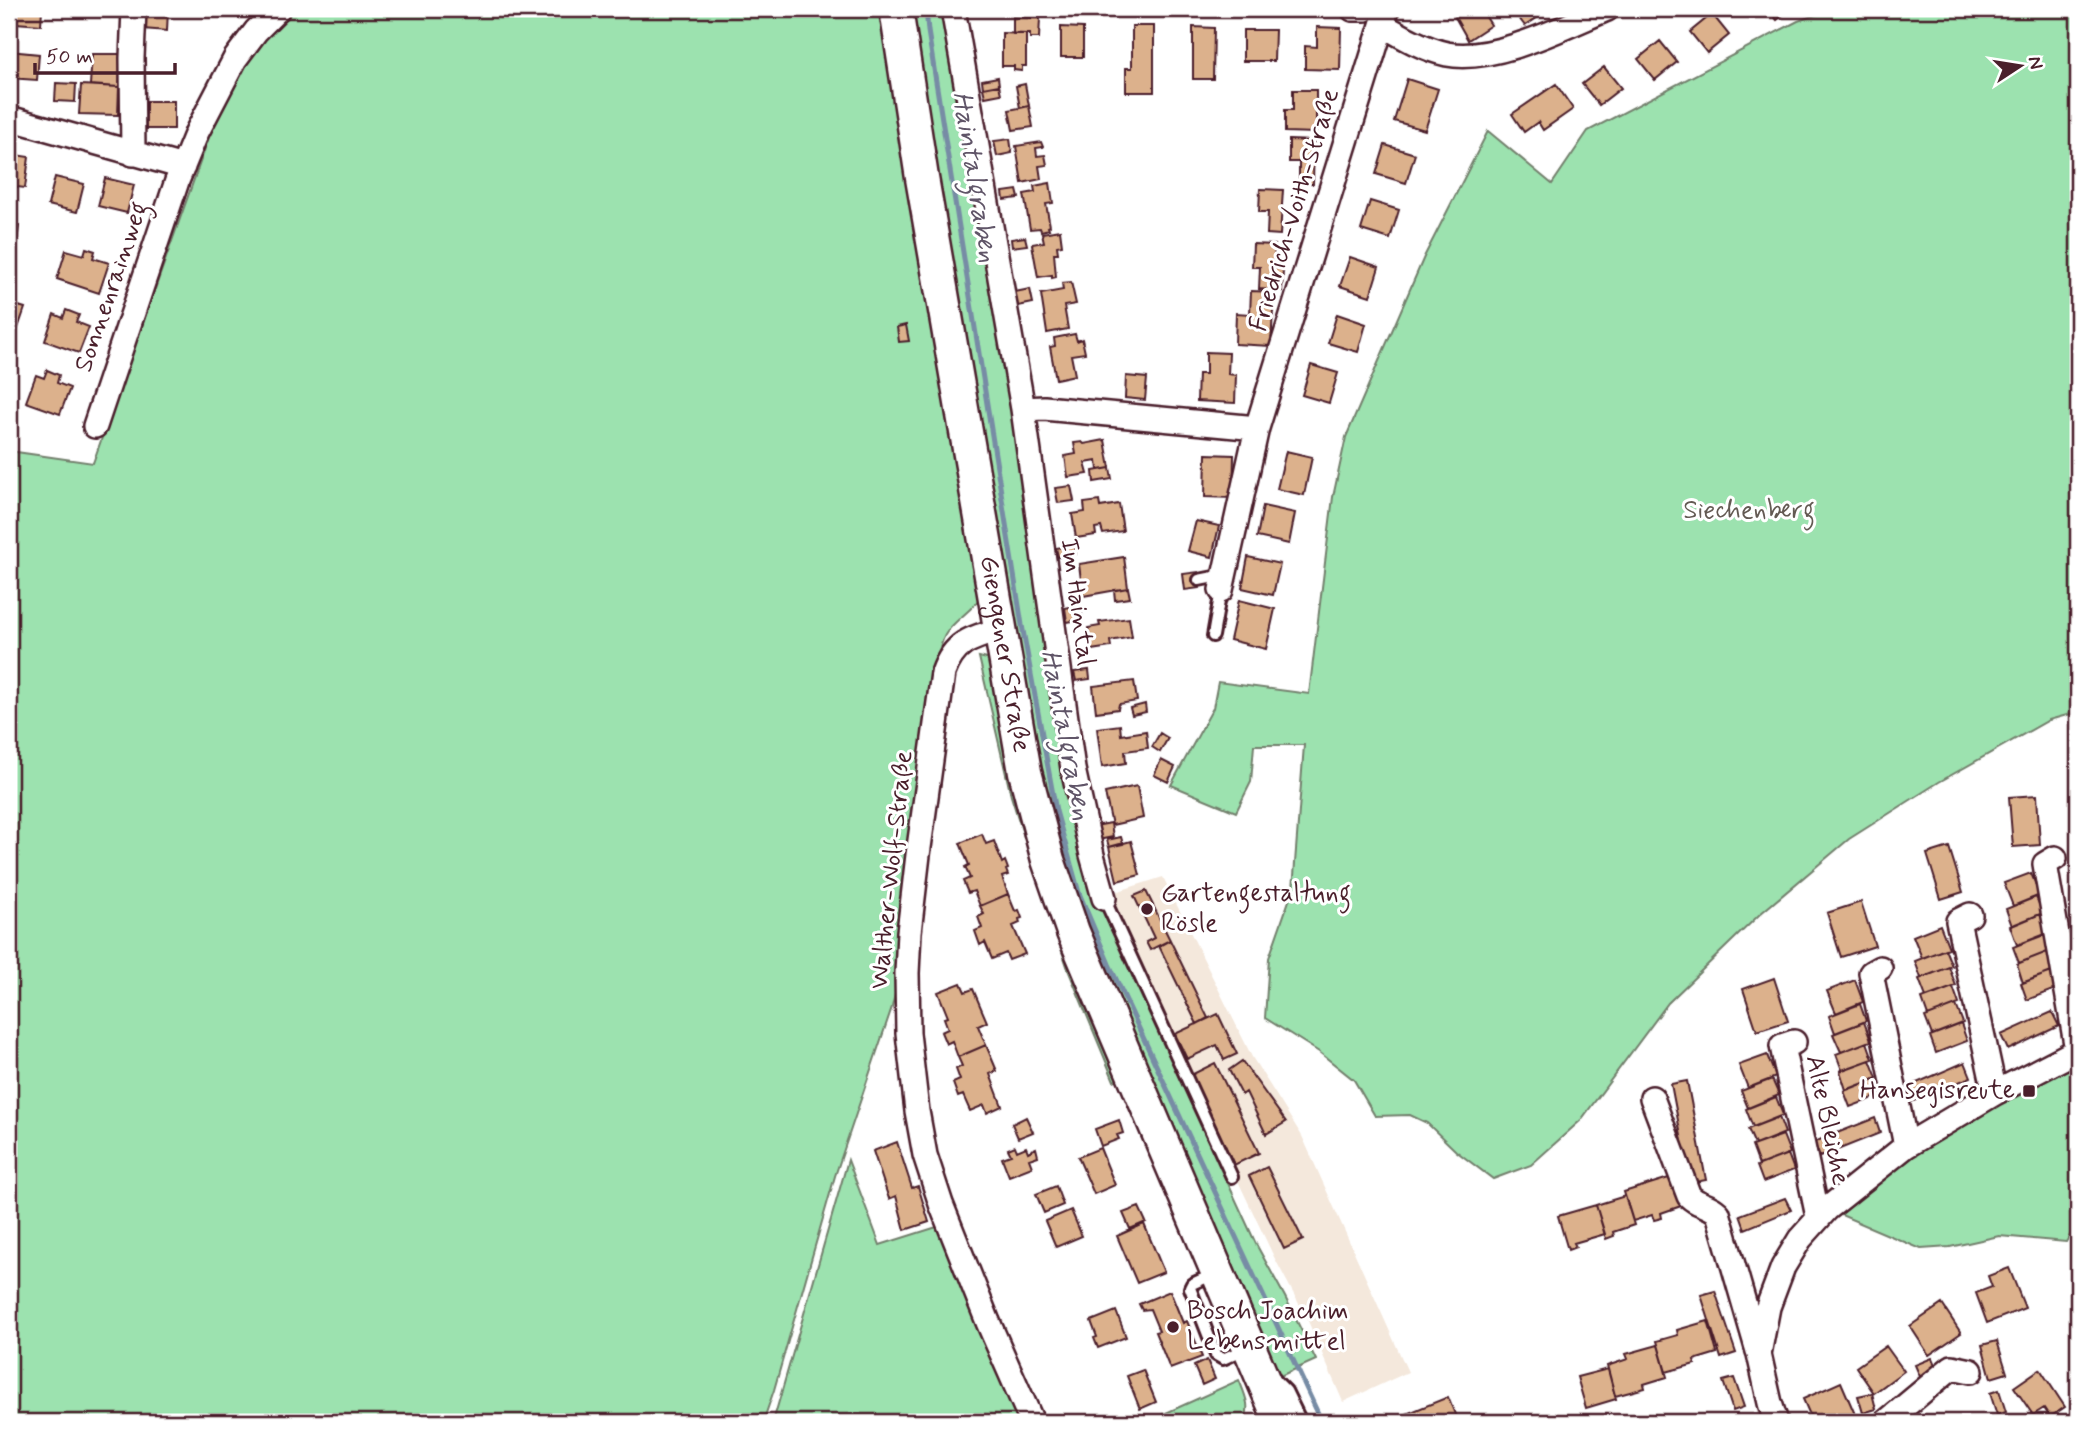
<svg xmlns="http://www.w3.org/2000/svg" width="2087" height="1431" font-family="Mynerve,sans-serif">
<rect width="100%" height="100%" fill="#fff"/>
<filter id="ink" filterUnits="userSpaceOnUse"><feTurbulence type="fractalNoise" baseFrequency=".0143" numOctaves="2"/><feDisplacementMap in="SourceGraphic" scale="14" xChannelSelector="R" yChannelSelector="G"/><feConvolveMatrix kernelMatrix="1 2 1 2 8 2 1 2 1" color-interpolation-filters="sRGB"/></filter>
<g filter="url(#ink)">
<path fill="#f4e8dc" d="M 1163,877 L 1252,1057 L 1302,1136 L 1408,1372 L 1343,1402 L 1308,1321 L 1274,1257 L 1230,1164 L 1121,926 L 1109,894 Z"/>
<path fill="#9ce2af" stroke="#73806d" stroke-width="2" d="M 288,9 L 888,9 L 983,593 C 974,611 954,619 945,635 C 939,646 937,661 934,674 L 899,976 L 892,1007 L 835,1176 L 774,1390 L 763,1422 L 9,1422 L 9,451 L 93,463 L 223,98 L 253,45 Z
M 906,9 L 945,9 L 1097,898 L 1256,1244 L 1285,1297 L 1316,1360 L 1280,1376 L 1272,1367 L 1050,840 Z
M 1833,9 L 2078,9 L 2078,712 L 2049,720 L 1939,782 L 1849,839 L 1760,914 L 1668,1003 L 1581,1120 L 1531,1165 L 1493,1179 L 1456,1151 L 1427,1123 L 1410,1115 L 1375,1116 L 1354,1080 L 1319,1052 L 1265,1018 L 1269,958 L 1293,889 L 1304,745 L 1254,745 L 1251,782 L 1236,812 L 1171,785 L 1213,708 L 1218,682 L 1309,694 L 1333,497 L 1346,437 L 1424,257 L 1488,131 L 1552,184 L 1588,131 L 1798,21 Z
M 979,657 L 987,659 L 991,663 L 1123,1077 L 1114,1081 L 1069,972 L 1039,884 L 1011,796 Z
M 2078,1058 L 2078,1222 L 2066,1242 L 1999,1236 L 1950,1247 L 1921,1249 L 1827,1209 L 1871,1173 Z
M 848,1160 L 880,1245 L 940,1226 L 1023,1422 L 773,1422 Z
M 1239,1380 C 1245,1395 1252,1408 1243,1422 L 1146,1422 Z"/>
<g fill="none" stroke-linecap="round" stroke-linejoin="round">
<path stroke="#778ca5" stroke-width="5" d="M 926,9 L 928,31 L 1022,625 L 1056,811 L 1079,893 L 1109,964 L 1322,1422"/>
</g>
<path fill="#dcb18c" stroke="#4a1f2b" stroke-width="2" d="M 17,9 L 42,9 L 41,25 L 16,23 Z
M 139,9 L 168,9 L 167,31 L 143,29 Z
M 1469,9 L 1481,9 L 1491,25 L 1468,40 L 1455,17 Z
M 1512,9 L 1545,9 L 1547,11 L 1525,26 Z
M 1768,9 L 1790,9 L 1777,20 Z
M 1712,14 L 1729,35 L 1707,53 L 1690,32 Z
M 1013,17 L 1040,18 L 1039,38 L 1030,38 L 1030,34 L 1013,34 Z
M 1132,26 L 1154,26 L 1154,92 L 1126,92 L 1126,68 L 1132,68 Z
M 1061,27 L 1083,28 L 1083,57 L 1061,57 Z
M 1193,27 L 1214,28 L 1213,79 L 1193,79 Z
M 1317,27 L 1341,28 L 1340,70 L 1305,69 L 1305,46 L 1317,47 Z
M 1243,30 L 1275,30 L 1274,61 L 1243,61 Z
M 1002,33 L 1026,34 L 1026,66 L 1022,66 L 1022,71 L 1014,70 L 1014,66 L 1002,66 Z
M 1660,41 L 1677,62 L 1655,80 L 1638,59 Z
M 9,51 L 39,54 L 37,80 L 9,78 Z
M 92,54 L 121,54 L 119,87 L 90,85 Z
M 1604,67 L 1621,88 L 1599,105 L 1582,84 Z
M 998,77 L 999,85 L 983,88 L 982,80 Z
M 1407,79 L 1438,89 L 1425,130 L 1394,121 Z
M 56,83 L 76,84 L 75,102 L 55,101 Z
M 1025,84 L 1029,106 L 1020,108 L 1016,86 Z
M 1556,84 L 1573,109 L 1543,130 L 1538,122 L 1524,132 L 1512,114 Z
M 81,85 L 119,87 L 118,115 L 79,114 Z
M 999,85 L 1001,94 L 985,97 L 983,88 Z
M 1293,90 L 1316,90 L 1316,133 L 1285,132 L 1285,110 L 1293,110 Z
M 146,101 L 174,101 L 174,129 L 146,129 Z
M 1029,106 L 1033,127 L 1013,130 L 1009,110 Z
M 1010,139 L 1012,153 L 997,156 L 994,141 Z
M 1289,140 L 1314,141 L 1313,184 L 1299,184 L 1299,162 L 1289,162 Z
M 1041,142 L 1043,147 L 1036,148 L 1037,156 L 1045,155 L 1047,165 L 1039,166 L 1041,179 L 1022,183 L 1016,146 Z
M 1385,145 L 1415,154 L 1406,183 L 1376,174 Z
M 9,154 L 29,157 L 25,188 L 9,186 Z
M 55,177 L 84,184 L 77,212 L 48,205 Z
M 105,178 L 134,185 L 127,213 L 98,206 Z
M 1050,183 L 1053,203 L 1046,204 L 1050,226 L 1048,227 L 1049,229 L 1041,231 L 1040,228 L 1030,229 L 1024,194 L 1035,192 L 1034,186 Z
M 1260,189 L 1283,190 L 1280,235 L 1267,234 L 1268,212 L 1259,212 Z
M 1017,190 L 1019,198 L 1004,200 L 1003,192 Z
M 1370,201 L 1399,210 L 1390,239 L 1361,230 Z
M 9,224 L 19,226 L 13,278 L 9,278 Z
M 1060,230 L 1062,245 L 1057,246 L 1058,253 L 1054,253 L 1056,277 L 1052,278 L 1052,275 L 1038,277 L 1032,244 L 1044,242 L 1042,233 Z
M 1025,237 L 1027,245 L 1012,247 L 1011,239 Z
M 1253,244 L 1275,245 L 1274,268 L 1283,269 L 1282,291 L 1259,289 L 1260,267 L 1252,267 Z
M 86,248 L 95,251 L 93,258 L 109,263 L 99,293 L 57,279 L 66,250 L 84,255 Z
M 1350,257 L 1379,267 L 1370,296 L 1340,286 Z
M 1071,282 L 1076,304 L 1064,306 L 1068,329 L 1047,333 L 1041,294 L 1063,290 L 1062,283 Z
M 1030,289 L 1033,303 L 1018,306 L 1015,292 Z
M 1251,291 L 1274,292 L 1271,346 L 1235,344 L 1236,313 L 1250,314 Z
M 9,295 L 15,297 L 12,304 L 25,308 L 16,334 L 9,332 Z
M 66,310 L 79,315 L 76,322 L 89,327 L 79,353 L 45,341 L 54,314 L 63,318 Z
M 1337,314 L 1366,324 L 1358,352 L 1328,343 Z
M 906,325 L 909,341 L 899,342 L 897,327 Z
M 1075,334 L 1077,341 L 1082,339 L 1085,353 L 1071,355 L 1075,375 L 1056,379 L 1050,347 L 1055,346 L 1054,338 Z
M 1206,352 L 1229,353 L 1228,374 L 1236,375 L 1235,403 L 1197,401 L 1198,374 L 1206,374 Z
M 1311,365 L 1338,373 L 1329,403 L 1302,395 Z
M 47,370 L 59,375 L 57,383 L 70,388 L 60,414 L 26,402 L 36,375 L 44,378 Z
M 1126,376 L 1147,378 L 1145,400 L 1125,398 Z
M 1105,440 L 1110,468 L 1098,470 L 1097,461 L 1085,463 L 1088,474 L 1068,477 L 1065,456 L 1076,454 L 1074,443 L 1082,442 L 1084,444 Z
M 1286,451 L 1312,457 L 1304,495 L 1277,489 Z
M 1206,454 L 1234,455 L 1233,498 L 1205,497 Z
M 1110,468 L 1112,479 L 1094,482 L 1093,471 Z
M 1071,486 L 1074,501 L 1058,503 L 1055,488 Z
M 1099,501 L 1100,507 L 1119,504 L 1123,531 L 1103,534 L 1101,527 L 1095,528 L 1096,535 L 1076,538 L 1072,514 L 1085,512 L 1084,503 Z
M 1263,506 L 1295,513 L 1289,544 L 1257,537 Z
M 1196,521 L 1219,526 L 1212,557 L 1188,551 Z
M 1075,545 L 1076,554 L 1058,557 L 1056,548 Z
M 1124,557 L 1128,588 L 1083,596 L 1079,564 Z
M 1248,557 L 1280,564 L 1273,595 L 1242,588 Z
M 1198,572 L 1200,588 L 1185,590 L 1183,574 Z
M 1128,588 L 1130,598 L 1115,600 L 1114,590 Z
M 1239,600 L 1275,609 L 1266,649 L 1230,640 Z
M 1080,605 L 1083,619 L 1067,622 L 1065,608 Z
M 1129,618 L 1132,637 L 1110,641 L 1111,647 L 1091,650 L 1088,628 L 1100,626 L 1099,622 Z
M 1089,670 L 1090,679 L 1076,681 L 1074,672 Z
M 1134,681 L 1137,701 L 1119,704 L 1118,709 L 1096,712 L 1093,686 Z
M 1145,704 L 1146,712 L 1132,715 L 1130,708 Z
M 1120,725 L 1121,735 L 1146,731 L 1148,748 L 1125,751 L 1126,763 L 1102,767 L 1097,728 Z
M 1160,733 L 1168,738 L 1160,752 L 1152,747 Z
M 1161,760 L 1175,767 L 1168,782 L 1154,775 Z
M 1137,786 L 1143,818 L 1112,825 L 1105,793 Z
M 2037,795 L 2040,845 L 2013,847 L 2009,797 Z
M 1111,823 L 1113,837 L 1098,840 L 1095,826 Z
M 982,834 L 986,844 L 994,841 L 1002,863 L 1005,861 L 1008,869 L 1006,870 L 1008,875 L 1002,877 L 1008,894 L 980,906 L 974,891 L 968,893 L 963,881 L 970,878 L 965,867 L 969,865 L 960,843 Z
M 1121,837 L 1123,844 L 1109,847 L 1107,840 Z
M 1131,841 L 1140,875 L 1117,881 L 1109,847 Z
M 1949,847 L 1963,892 L 1941,899 L 1927,854 Z
M 2031,873 L 2040,895 L 2013,906 L 2004,883 Z
M 1146,891 L 1170,940 L 1150,950 L 1146,942 L 1154,938 L 1134,896 Z
M 1008,894 L 1015,911 L 1019,910 L 1022,918 L 1019,919 L 1020,923 L 1013,926 L 1025,954 L 1009,960 L 1006,953 L 992,959 L 985,942 L 980,945 L 975,931 L 982,928 L 978,917 L 984,914 L 980,906 Z
M 2036,897 L 2043,913 L 2012,926 L 2006,909 Z
M 1861,902 L 1875,946 L 1841,957 L 1827,913 Z
M 2040,914 L 2048,933 L 2017,945 L 2010,926 Z
M 1940,925 L 1949,948 L 1922,958 L 1913,936 Z
M 2044,935 L 2050,951 L 2019,963 L 2013,947 Z
M 1170,940 L 1208,1018 L 1197,1024 L 1159,946 Z
M 1945,949 L 1952,966 L 1921,978 L 1915,961 Z
M 2047,952 L 2054,971 L 2023,983 L 2017,964 Z
M 1949,967 L 1956,986 L 1926,997 L 1919,979 Z
M 2052,972 L 2058,988 L 2027,1000 L 2021,983 Z
M 1774,978 L 1788,1021 L 1757,1031 L 1743,989 Z
M 1855,980 L 1863,1002 L 1836,1013 L 1827,991 Z
M 961,983 L 965,992 L 973,989 L 987,1022 L 978,1026 L 986,1045 L 958,1057 L 952,1041 L 946,1044 L 941,1032 L 948,1029 L 944,1018 L 948,1017 L 938,992 Z
M 1953,987 L 1959,1004 L 1928,1016 L 1922,999 Z
M 1860,1004 L 1866,1021 L 1835,1033 L 1829,1016 Z
M 1956,1005 L 1963,1023 L 1932,1035 L 1925,1017 Z
M 2052,1012 L 2059,1026 L 2008,1050 L 2001,1035 Z
M 1218,1014 L 1237,1054 L 1224,1060 L 1217,1045 L 1187,1059 L 1175,1034 Z
M 1864,1022 L 1871,1041 L 1841,1052 L 1833,1034 Z
M 1961,1024 L 1967,1041 L 1936,1053 L 1930,1036 Z
M 1867,1042 L 1873,1059 L 1842,1070 L 1836,1054 Z
M 986,1045 L 997,1071 L 990,1074 L 1002,1106 L 987,1113 L 984,1105 L 970,1111 L 963,1095 L 958,1097 L 953,1083 L 960,1080 L 956,1069 L 962,1066 L 958,1057 Z
M 1767,1055 L 1776,1077 L 1748,1088 L 1739,1065 Z
M 1870,1060 L 1877,1078 L 1846,1090 L 1840,1071 Z
M 1242,1061 L 1286,1122 L 1266,1134 L 1246,1092 L 1242,1095 L 1229,1070 Z
M 1965,1062 L 1971,1077 L 1911,1102 L 1905,1088 Z
M 1215,1063 L 1259,1153 L 1234,1165 L 1191,1075 Z
M 1772,1079 L 1779,1095 L 1748,1108 L 1741,1091 Z
M 1875,1079 L 1882,1095 L 1850,1107 L 1844,1091 Z
M 1687,1081 L 1706,1180 L 1690,1183 L 1671,1084 Z
M 1776,1097 L 1783,1115 L 1753,1127 L 1746,1109 Z
M 1026,1117 L 1033,1132 L 1018,1138 L 1012,1124 Z
M 1779,1117 L 1785,1133 L 1755,1145 L 1748,1129 Z
M 1875,1118 L 1880,1133 L 1820,1157 L 1814,1142 Z
M 1119,1120 L 1123,1133 L 1117,1135 L 1119,1139 L 1101,1146 L 1095,1129 Z
M 1783,1135 L 1790,1153 L 1759,1165 L 1752,1146 Z
M 897,1142 L 912,1188 L 918,1186 L 929,1222 L 905,1230 L 896,1196 L 889,1199 L 873,1151 Z
M 1015,1146 L 1017,1151 L 1026,1147 L 1028,1152 L 1036,1148 L 1038,1156 L 1029,1159 L 1032,1167 L 1009,1176 L 1002,1158 L 1011,1155 L 1008,1149 Z
M 1100,1148 L 1115,1185 L 1094,1194 L 1078,1157 Z
M 1788,1154 L 1794,1170 L 1763,1182 L 1757,1166 Z
M 1267,1167 L 1303,1240 L 1284,1249 L 1249,1176 Z
M 1672,1177 L 1681,1206 L 1661,1213 L 1662,1218 L 1654,1220 L 1652,1215 L 1633,1221 L 1624,1192 Z
M 1056,1186 L 1063,1205 L 1044,1213 L 1036,1194 Z
M 1625,1196 L 1634,1225 L 1613,1232 L 1614,1236 L 1606,1239 L 1596,1205 Z
M 1785,1198 L 1791,1210 L 1745,1229 L 1740,1215 Z
M 1596,1205 L 1605,1234 L 1574,1243 L 1576,1247 L 1568,1250 L 1558,1216 Z
M 1139,1207 L 1146,1222 L 1130,1229 L 1123,1213 Z
M 1071,1210 L 1082,1236 L 1056,1247 L 1045,1221 Z
M 1144,1224 L 1164,1272 L 1137,1283 L 1117,1236 Z
M 2009,1268 L 2025,1308 L 1987,1323 L 1976,1293 L 1992,1287 L 1988,1276 Z
M 1170,1291 L 1183,1323 L 1187,1321 L 1202,1357 L 1170,1369 L 1155,1332 L 1159,1331 L 1150,1309 L 1142,1310 L 1139,1304 Z
M 1715,1291 L 1736,1353 L 1721,1358 L 1701,1295 Z
M 1942,1304 L 1961,1333 L 1929,1355 L 1910,1326 Z
M 1116,1311 L 1126,1337 L 1098,1348 L 1094,1338 L 1097,1337 L 1091,1321 Z
M 1708,1321 L 1717,1353 L 1694,1360 L 1695,1364 L 1666,1372 L 1657,1341 L 1678,1335 L 1677,1330 Z
M 1997,1341 L 2007,1373 L 1991,1378 L 1982,1345 Z
M 1658,1345 L 1667,1377 L 1644,1384 L 1645,1388 L 1615,1396 L 1607,1366 L 1628,1359 L 1626,1354 Z
M 1886,1346 L 1904,1371 L 1874,1393 L 1856,1367 Z
M 1932,1358 L 1938,1372 L 1921,1379 L 1915,1365 Z
M 1207,1360 L 1215,1379 L 1202,1385 L 1194,1366 Z
M 1608,1369 L 1616,1399 L 1586,1408 L 1577,1377 Z
M 2040,1369 L 2065,1407 L 2050,1417 L 2044,1408 L 2033,1415 L 2014,1387 Z
M 1143,1370 L 1156,1402 L 1140,1409 L 1127,1376 Z
M 1734,1378 L 1744,1407 L 1733,1411 L 1723,1381 Z
M 1841,1382 L 1857,1419 L 1849,1422 L 1813,1422 L 1803,1399 Z
M 1999,1390 L 2006,1412 L 1997,1415 L 1990,1393 Z
M 1872,1393 L 1876,1409 L 1863,1413 L 1858,1396 Z
M 1448,1397 L 1458,1422 L 1409,1422 L 1406,1414 Z
M 1406,1414 L 1409,1422 L 1386,1422 Z"/>
<g fill="none" stroke-linecap="round" stroke-linejoin="round">
<g stroke="#4a1f2b" stroke-width="16">
<path id="service" d="M 1199,580 L 1224,575
M 1213,636 L 1221,590
M 1104,898 L 1232,1177
M 1216,1273 L 1192,1284 L 1190,1288 L 1216,1355 L 1223,1359 L 1247,1348
M 1273,1378 L 1286,1391 L 1301,1422"/>
</g>
<g stroke="#4a1f2b" stroke-width="28">
<path id="minor" d="M 953,9 L 1023,409 L 1073,769 L 1092,855 L 1104,898
M 1353,9 L 1365,9
M 1383,25 C 1403,37 1424,49 1447,54 C 1494,63 1564,27 1607,9
M 9,118 L 183,167
M 133,154 L 132,58 L 134,9
M 1023,409 L 1044,408 L 1257,428
M 95,426 L 177,181 L 197,132 L 235,59 L 256,31 L 278,9
M 1221,590 L 1257,428 L 1387,9
M 1000,630 C 971,638 954,642 943,673 L 918,855 L 909,932 L 907,973 L 908,1033 L 917,1111 L 925,1155 L 941,1204 L 988,1322 L 1032,1422
M 2055,858 L 2045,864 L 2077,1050
M 1970,915 L 1958,921 L 1995,1093
M 1880,968 L 1871,973 L 1906,1146
M 1794,1042 L 1782,1046 L 1818,1217
M 1652,1098 L 1689,1196 C 1699,1206 1707,1203 1718,1213 L 1758,1351
M 1776,1422 L 1770,1403 L 1759,1354 L 1768,1307 L 1783,1267 L 1800,1239 L 1827,1209 L 1906,1146 L 1995,1093 L 2078,1050
M 1886,1422 L 1952,1367 L 1971,1371"/>
</g>
<g stroke="#4a1f2b" stroke-width="37">
<g id="secondary">
<path id="s1" d="M 896,9 L 922,178 L 1025,772 L 1048,860 L 1073,932 L 1281,1422"/>
</g>
</g>
<use href="#service" stroke="#fff" stroke-width="10"/>
<use href="#minor" stroke="#fff" stroke-width="23"/>
<use href="#secondary" stroke="#fff" stroke-width="32"/>
</g>
</g>
<g fill="#4a1f2b" stroke="#fff" stroke-width="2.5">
<circle cx="1147" cy="909" r="7"/>
<rect x="2022" y="1084" width="14" height="14" rx="3.5"/>
<circle cx="1173" cy="1327" r="7"/>
</g>
<g text-anchor="middle" dominant-baseline="central" stroke-width="6" stroke-linejoin="round" paint-order="stroke">
<g font-size="26" fill="#4a1f2b" stroke="#fff">
<text transform="translate(1295 210) rotate(-73)">Friedrich-Voith-Straße</text>
<text transform="translate(112 287) rotate(-71)">Sonnenrainweg</text>
<text transform="translate(1077 602) rotate(82)">Im Haintal</text>
<text stroke="none"><textPath href="#s1" startOffset="654">Giengener Straße</textPath></text>
<text transform="translate(892 870) rotate(-84)">Walther-Wolf-Straße</text>
<text transform="translate(1827 1120) rotate(78)">Alte Bleiche</text>
</g>
<g font-size="26" fill="#635a53" stroke="#fff">
<text x="1749" y="511">Siechenberg</text>
</g>
<g font-size="26" fill="#4a1f2b" stroke="#fff" text-anchor="start">
<text x="1161" y="894">Gartengestaltung<tspan x="1161" dy="30">Rösle</tspan></text>
<text x="2015" y="1091" text-anchor="end">Hansegisreute</text>
<text x="1187" y="1312">Bosch Joachim<tspan x="1187" dy="30">Lebensmittel</tspan></text>
</g>
<g font-size="28" font-style="italic" fill="#605568" stroke="#fff">
<text transform="translate(974 177) rotate(81)">Haintalgraben</text>
<text transform="translate(1065 735) rotate(79)">Haintalgraben</text>
</g>
</g>
<rect width="2087" height="1431" fill="none" stroke="#fff" stroke-width="35"/>
<rect x="18" y="18" width="2052" height="1396" fill="none" stroke="#4a1f2b" stroke-width="2.5" filter="url(#ink)"/>
<g transform="translate(2020 66) rotate(78)" stroke="#ffffff" stroke-width="5" paint-order="stroke">
<path d="M0-5L12 26L0 18L-12 26Z" fill="#4a1f2b"/>
<text y="-10" font-size="19" font-weight="bold" text-anchor="middle" fill="#4a1f2b">N</text>
</g>
<path d="M35 63v10h140v-10" fill="none" stroke="#4a1f2b" stroke-width="3.5"/>
<text x="46" y="63" font-size="21" fill="#4a1f2b" stroke="#ffffff" stroke-width="5" paint-order="stroke">50 m</text>
</svg>
